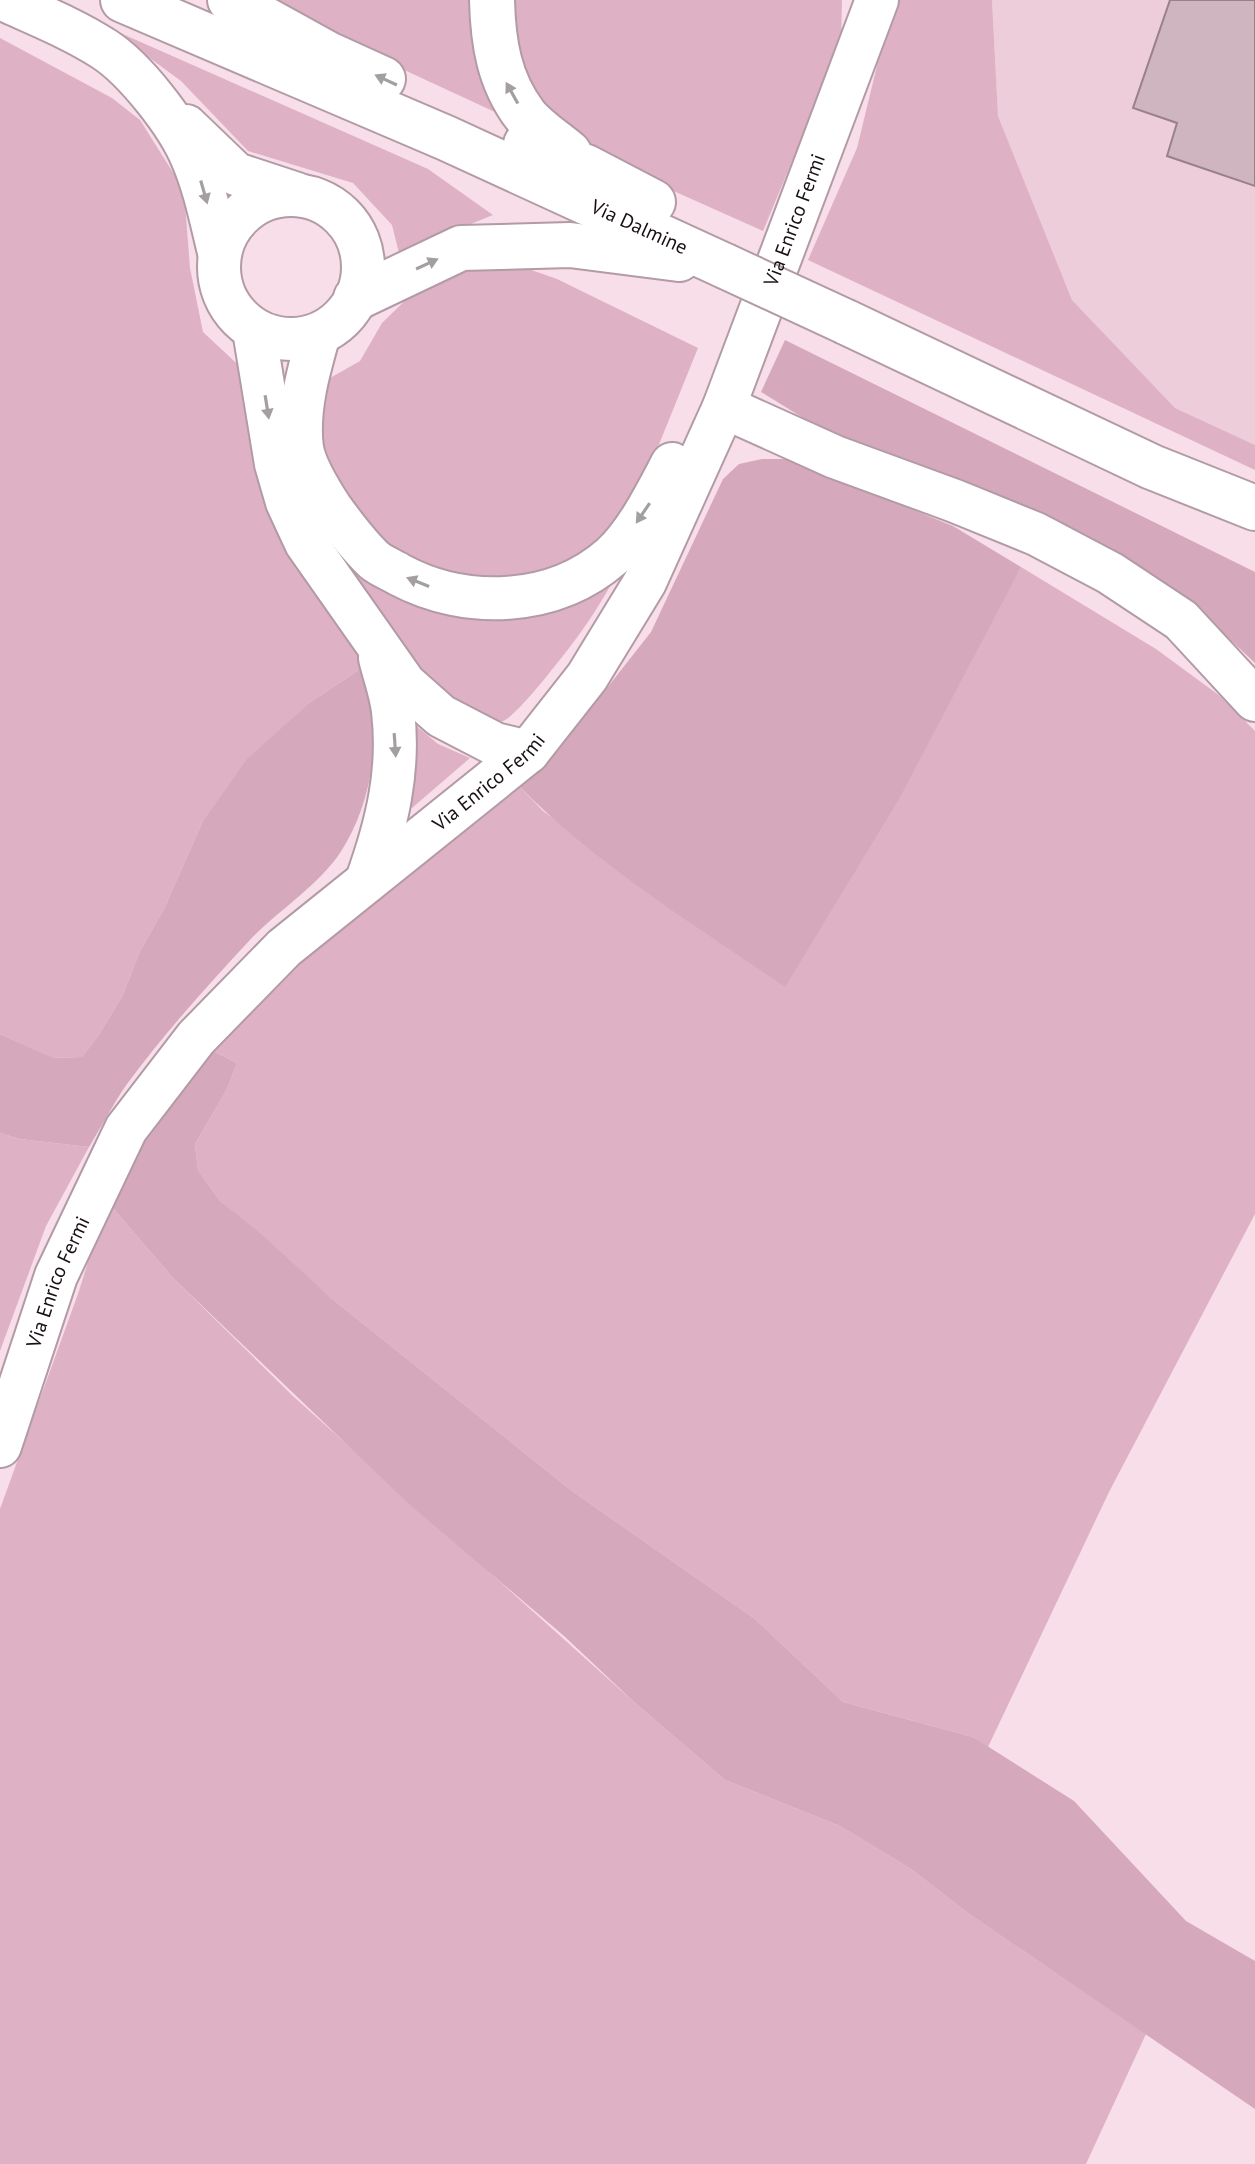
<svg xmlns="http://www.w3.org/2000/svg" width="1255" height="2164" font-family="'PT Sans',sans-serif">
<rect width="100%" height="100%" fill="#f8dee9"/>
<path fill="#edcdda" d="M 992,0 L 1255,0 L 1255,445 L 1175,408 L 1072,300 L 998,116 Z"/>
<path fill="#dfb1c5" d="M 263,0 L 476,0 L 510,119 L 359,49 Z
M 501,0 L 842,0 L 841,44 L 763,231 L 573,146 L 525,100 Z
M 893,0 L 992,0 L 998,116 L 1072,300 L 1175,408 L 1255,445 L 1255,470 L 808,260 L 857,148 Z
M 109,28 L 428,169 L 493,215 L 399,253 L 392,225 L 353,183 L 248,151 L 181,81 Z
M 0,38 L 112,98 L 140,120 L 184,190 L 190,268 L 203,332 L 248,374 L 329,599 L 365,666 L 312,701 L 202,823 L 164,909 L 140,951 L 123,995 L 100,1033 L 82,1057 L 52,1058 L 0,1034 Z
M 473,260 L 506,261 L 557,279 L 698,348 L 643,484 L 616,523 L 592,547 L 566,564 L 502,583 L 415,569 L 349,515 L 318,438 L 323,382 L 360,361 L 382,323 L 419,287 Z
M 628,556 C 613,580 600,606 583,629 C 573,644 516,718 503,721 C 460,731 371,607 345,575 L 367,572 L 437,606 Z
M 1021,567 L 1156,649 L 1220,696 L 1255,731 L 1255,1214 L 1109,1492 L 988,1747 L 973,1737 L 843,1702 L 755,1619 L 572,1491 L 331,1298 L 220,1201 L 198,1170 L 195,1144 L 227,1089 L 237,1063 L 211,1050 L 258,995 L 519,786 L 543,811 L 785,986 Z
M 414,724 L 438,744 L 470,758 L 412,808 L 408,806 C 416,779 419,751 414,724 Z
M 0,1133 L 20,1139 L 89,1147 L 46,1226 L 0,1351 Z
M 107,1201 L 173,1278 L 293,1396 L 635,1703 L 725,1780 L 840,1826 L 911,1869 L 968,1913 L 1146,2034 L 1086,2164 L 0,2164 L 0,1509 L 79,1291 Z"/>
<path fill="#d6a8bc" d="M 785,340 L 1255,572 L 1255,663 L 1191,603 L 1148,573 L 1078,535 L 847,445 L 761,392 Z
M 762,459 L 787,459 L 953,526 L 1021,567 L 899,799 L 785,987 C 694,924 596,865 519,786 L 555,754 L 651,632 L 723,479 L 739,464 Z
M 365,666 C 383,725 375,800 340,853 C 318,886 276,912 249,941 C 206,987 164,1034 127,1084 C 113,1104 102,1126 89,1147 L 20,1139 L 0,1133 L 0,1034 L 53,1058 L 82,1057 L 100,1033 L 123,995 L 140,951 L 164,909 L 202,823 L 247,759 L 312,701 Z
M 211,1050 L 237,1063 L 227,1089 L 195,1144 L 198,1170 L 220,1201 L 261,1234 L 331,1298 L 572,1491 L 755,1619 L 843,1702 L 973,1737 L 1074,1801 L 1186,1921 L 1255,1961 L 1255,2109 L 968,1913 L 911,1869 L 840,1826 L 725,1780 L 635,1703 L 564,1636 L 410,1505 L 173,1278 L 107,1201 L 138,1146 Z"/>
<path fill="#ceb5c0" stroke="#98818b" stroke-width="2" d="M 1170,0 L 1255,0 L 1255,186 L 1167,156 L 1177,123 L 1133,108 Z"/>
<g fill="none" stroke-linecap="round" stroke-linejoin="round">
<g stroke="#b29ba5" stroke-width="46">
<g id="minor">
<path d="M 5,0 C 38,15 73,29 104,49 C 135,69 178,124 192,158 C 205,188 211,220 219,252"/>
<path d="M 186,126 L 236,174 L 297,194"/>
<circle cx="291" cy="267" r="72"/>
<path d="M 254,330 L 276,464 L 287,502 L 306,543 L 405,684 L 441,716 L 495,744 L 528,752"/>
<path d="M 319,334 C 309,369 297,410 302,448 C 305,467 320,491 331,508 C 344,526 358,545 374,560 C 381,566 392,570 400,575 C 466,610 554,607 612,556 C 637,533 656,494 672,464"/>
<path d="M 724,407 L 835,457 L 955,501 L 1036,534 L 1110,573 L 1181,620 L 1255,700"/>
<path d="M 367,880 C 387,824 400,771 393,711 C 391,693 384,675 380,658"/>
<path id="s1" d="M 0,1446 L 56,1276 L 126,1129 L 196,1038 L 284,948 L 528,752 L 587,677 L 645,582 L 724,407 L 877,0"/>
</g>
</g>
<g stroke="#b29ba5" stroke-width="48">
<g id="highway">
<path id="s2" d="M 123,0 L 446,138 L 725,266"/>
<path d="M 230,0 L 328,54 L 383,79"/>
<path d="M 492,0 C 493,42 499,81 525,115 C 536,129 555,141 569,153"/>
<path d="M 526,144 L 586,167 L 653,202"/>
<path d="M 356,298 L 461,248 L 570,245 L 679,259"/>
<path d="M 846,322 L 1152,467 L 1255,508"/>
</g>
</g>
<use href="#minor" stroke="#fff" stroke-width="42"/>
<use href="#highway" stroke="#fff" stroke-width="44"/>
<g stroke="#b29ba5" stroke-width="48" stroke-linecap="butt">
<path id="highway-bridge" d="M 725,266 L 846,322"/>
</g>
<use href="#highway-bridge" stroke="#fff" stroke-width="44"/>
</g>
<defs><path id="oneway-solid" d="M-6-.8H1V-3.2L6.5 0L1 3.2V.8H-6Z" transform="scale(2)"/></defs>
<g fill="#a39fa1">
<use href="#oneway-solid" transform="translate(386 80) rotate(-155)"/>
<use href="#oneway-solid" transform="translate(512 93) rotate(-119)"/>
<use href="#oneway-solid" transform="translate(204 192) rotate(74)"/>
<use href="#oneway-solid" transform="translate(427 264) rotate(-25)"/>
<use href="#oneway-solid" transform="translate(267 407) rotate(81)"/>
<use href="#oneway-solid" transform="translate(643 513) rotate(124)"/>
<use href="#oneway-solid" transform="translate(418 582) rotate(-158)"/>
<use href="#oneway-solid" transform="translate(395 745) rotate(86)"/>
</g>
<g text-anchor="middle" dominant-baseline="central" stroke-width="6" stroke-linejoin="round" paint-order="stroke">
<g font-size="20" fill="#191014" stroke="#f8dee9">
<text stroke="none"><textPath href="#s1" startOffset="1494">Via Enrico Fermi</textPath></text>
<text stroke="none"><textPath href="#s2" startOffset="564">Via Dalmine</textPath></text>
<text stroke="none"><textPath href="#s1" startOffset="846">Via Enrico Fermi</textPath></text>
<text stroke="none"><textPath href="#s1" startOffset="174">Via Enrico Fermi</textPath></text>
</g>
</g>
</svg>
